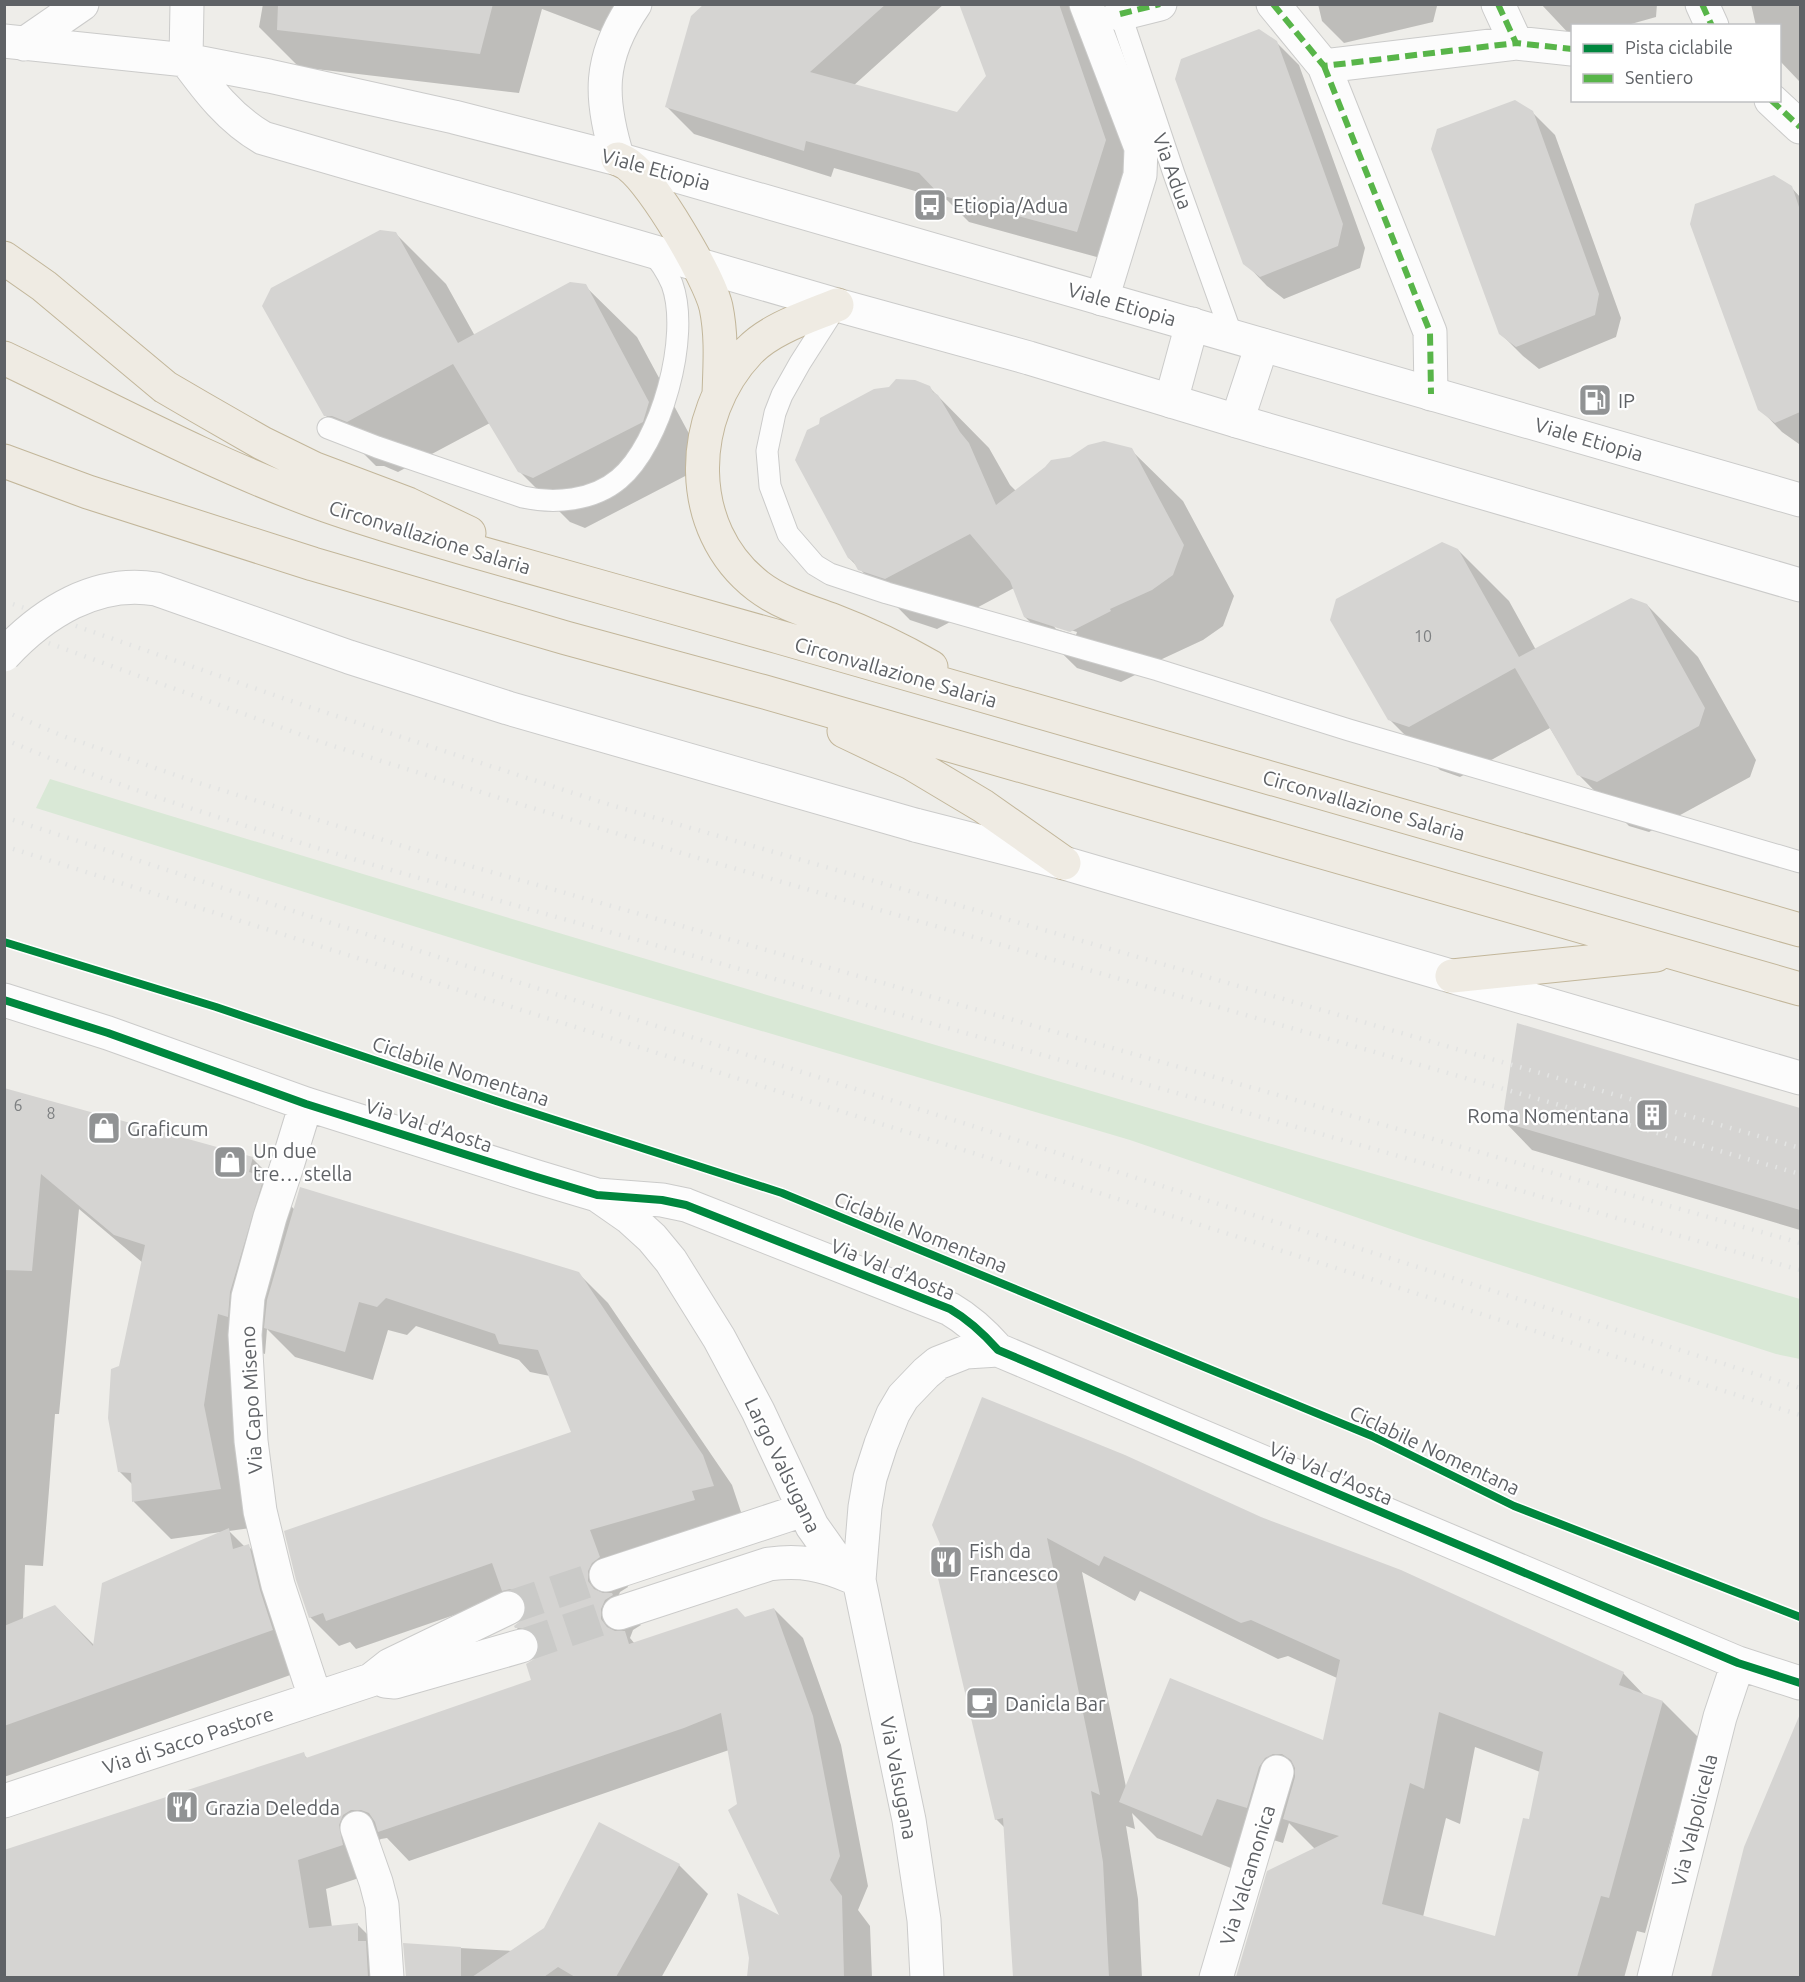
<svg xmlns="http://www.w3.org/2000/svg" width="1805" height="1982" font-family="Ubuntu,sans-serif">
<rect width="100%" height="100%" fill="#eeede9"/>
<path fill="#d9e8d6" d="M 50,779 C 632,957 1216,1128 1800,1299 L 1800,1359 L 1776,1354 L 1417,1238 L 1130,1140 L 532,963 L 36,808 Z"/>
<path fill="#0003" fill-rule="evenodd" d="M 263,4 L 647,4 L 613,36 L 542,9 L 519,93 L 299,67 L 259,27 Z
M 706,4 L 944,4 L 853,86 L 957,114 L 988,76 L 960,4 L 1076,4 L 1133,169 L 1104,259 L 969,222 L 947,200 L 834,168 L 831,177 L 694,134 L 667,107 Z
M 1318,4 L 1437,4 L 1437,6 L 1433,22 L 1344,43 L 1322,21 Z
M 1541,4 L 1657,4 L 1656,17 L 1624,26 L 1572,26 L 1572,37 Z
M 1751,4 L 1800,4 L 1800,80 L 1799,81 L 1780,61 L 1780,26 L 1756,26 Z
M 1276,42 L 1299,65 L 1365,248 L 1360,268 L 1284,299 L 1267,286 L 1245,263 Z
M 1532,112 L 1555,135 L 1621,318 L 1616,337 L 1539,369 L 1523,356 L 1500,333 Z
M 1791,187 L 1800,197 L 1800,443 L 1799,444 L 1782,432 L 1760,409 Z
M 395,233 L 446,284 L 475,336 L 585,286 L 637,337 L 700,454 L 693,472 L 585,528 L 570,522 L 519,471 L 490,423 L 398,472 L 384,466 L 376,466 L 325,415 Z
M 929,387 L 989,448 L 1010,485 L 1016,491 L 1131,450 L 1183,501 L 1234,596 L 1223,626 L 1203,640 L 1160,660 L 1161,662 L 1121,682 L 1077,668 L 1025,617 L 1014,588 L 937,629 L 910,620 L 849,558 ZM 1052,624 L 1077,632 L 1076,635 L 1056,629 Z
M 1458,550 L 1509,601 L 1536,650 L 1647,605 L 1698,657 L 1756,760 L 1750,777 L 1649,832 L 1629,826 L 1578,774 L 1550,728 L 1460,777 L 1440,770 L 1389,719 Z
M 1518,1025 L 1800,1110 L 1800,1230 L 1532,1150 L 1504,1121 Z
M 4,1090 L 252,1158 L 290,1196 L 288,1203 L 295,1210 L 578,1273 L 608,1303 L 732,1485 L 742,1515 L 618,1559 L 628,1587 L 620,1592 L 617,1600 L 641,1625 L 633,1630 L 630,1638 L 635,1644 L 745,1618 L 774,1609 L 803,1638 L 841,1745 L 868,1886 L 858,1910 L 870,1926 L 872,1978 L 748,1978 L 750,1958 L 782,1918 L 739,1804 L 729,1750 L 409,1861 L 387,1838 L 381,1839 L 372,1844 L 371,1874 L 326,1889 L 332,1927 L 357,1924 L 386,1953 L 395,1978 L 4,1978 L 4,1851 L 303,1754 L 308,1759 L 533,1681 L 536,1660 L 540,1652 L 516,1627 L 525,1619 L 527,1613 L 509,1596 L 356,1649 L 350,1642 L 339,1646 L 310,1617 L 573,1433 L 550,1376 L 530,1372 L 519,1360 L 416,1326 L 407,1335 L 388,1330 L 373,1380 L 295,1357 L 267,1329 L 265,1354 L 256,1351 L 258,1527 L 229,1531 L 245,1547 L 248,1546 L 286,1583 L 310,1668 L 4,1777 ZM 79,1209 L 143,1263 L 121,1367 L 119,1471 L 133,1485 L 134,1502 L 171,1539 L 221,1532 L 95,1646 L 55,1606 L 23,1620 L 25,1565 L 43,1566 L 55,1414 L 59,1414 Z
M 1260,1518 L 1623,1673 L 1646,1697 L 1663,1702 L 1699,1738 L 1645,1933 L 1637,1931 L 1624,1978 L 1237,1978 L 1268,1872 L 1315,1849 L 1289,1823 L 1283,1843 L 1253,1834 L 1238,1871 L 1157,1838 L 1132,1813 L 1135,1829 L 1126,1826 L 1138,1899 L 1142,1978 L 1014,1978 L 1006,1829 L 996,1819 L 942,1544 ZM 1082,1572 L 1135,1601 L 1140,1591 L 1278,1659 L 1288,1656 L 1337,1678 L 1325,1742 L 1170,1680 L 1126,1787 ZM 1475,1747 L 1540,1772 L 1530,1820 L 1497,1938 L 1423,1917 L 1446,1818 L 1460,1824 Z
M 1788,1747 L 1800,1753 L 1800,1978 L 1713,1978 L 1745,1847 Z
M 599,1824 L 679,1865 L 708,1894 L 661,1978 L 407,1978 L 405,1945 L 513,1951 L 545,1929 Z"/>
<path fill="#d5d4d2" fill-rule="evenodd" d="M 278,4 L 493,4 L 480,54 L 277,30 Z
M 704,4 L 886,4 L 810,72 L 957,112 L 986,76 L 959,4 L 1059,4 L 1106,140 L 1077,232 L 940,195 L 919,173 L 806,141 L 804,151 L 665,107 L 691,16 Z
M 1259,29 L 1277,41 L 1343,224 L 1338,246 L 1260,277 L 1243,264 L 1175,79 L 1181,59 Z
M 1515,100 L 1533,111 L 1599,294 L 1595,315 L 1516,347 L 1499,334 L 1431,149 L 1437,129 Z
M 1774,175 L 1792,186 L 1800,210 L 1800,412 L 1775,423 L 1758,410 L 1690,224 L 1695,204 Z
M 380,230 L 396,232 L 458,343 L 570,282 L 586,284 L 649,402 L 643,422 L 533,478 L 518,472 L 453,364 L 347,422 L 332,416 L 324,416 L 262,306 L 271,288 Z
M 896,379 L 915,380 L 930,386 L 933,392 L 938,395 L 960,432 L 969,443 L 996,505 L 1045,467 L 1051,460 L 1070,457 L 1088,445 L 1104,441 L 1132,448 L 1184,545 L 1173,575 L 1152,590 L 1110,609 L 1111,611 L 1070,632 L 1024,617 L 1010,581 L 970,534 L 885,579 L 858,570 L 853,561 L 848,558 L 795,460 L 807,430 L 819,424 L 820,418 L 874,389 L 889,387 Z
M 1442,542 L 1458,549 L 1519,657 L 1631,598 L 1647,604 L 1705,708 L 1699,726 L 1597,782 L 1577,775 L 1515,668 L 1409,727 L 1388,720 L 1330,620 L 1336,599 Z
M 1517,1023 L 1800,1108 L 1800,1210 L 1502,1122 Z
M 4,1088 L 253,1157 L 249,1172 L 264,1177 L 230,1292 L 228,1317 L 218,1314 L 204,1405 L 221,1489 L 132,1502 L 131,1473 L 118,1472 L 108,1418 L 111,1369 L 119,1366 L 145,1245 L 114,1235 L 41,1174 L 32,1271 L 4,1270 Z
M 300,1187 L 579,1272 L 703,1455 L 714,1486 L 692,1491 L 695,1500 L 590,1530 L 600,1557 L 592,1563 L 588,1571 L 588,1581 L 594,1589 L 603,1593 L 612,1593 L 613,1595 L 605,1600 L 601,1609 L 601,1619 L 607,1627 L 615,1631 L 625,1631 L 629,1644 L 737,1608 L 745,1617 L 774,1608 L 813,1716 L 840,1856 L 830,1880 L 842,1896 L 844,1977 L 747,1977 L 749,1958 L 737,1893 L 779,1915 L 728,1810 L 737,1804 L 721,1713 L 684,1728 L 378,1832 L 375,1822 L 369,1813 L 361,1810 L 351,1810 L 343,1815 L 339,1825 L 343,1845 L 298,1860 L 309,1928 L 358,1923 L 358,1941 L 366,1941 L 368,1977 L 4,1977 L 4,1850 L 304,1752 L 306,1758 L 531,1680 L 526,1664 L 534,1659 L 539,1651 L 539,1640 L 534,1633 L 526,1628 L 515,1628 L 514,1626 L 524,1618 L 527,1609 L 525,1600 L 518,1592 L 510,1589 L 502,1591 L 492,1563 L 326,1621 L 323,1613 L 309,1618 L 296,1580 L 284,1531 L 571,1432 L 538,1350 L 499,1344 L 495,1334 L 386,1298 L 377,1307 L 359,1302 L 345,1352 L 264,1328 L 267,1300 Z
M 982,1397 L 1125,1455 L 1261,1517 L 1401,1570 L 1624,1672 L 1619,1685 L 1663,1701 L 1609,1898 L 1601,1896 L 1577,1977 L 1236,1977 L 1267,1871 L 1339,1836 L 1283,1819 L 1295,1777 L 1295,1768 L 1291,1760 L 1282,1754 L 1273,1754 L 1265,1758 L 1259,1767 L 1247,1808 L 1217,1799 L 1202,1836 L 1119,1802 L 1170,1678 L 1323,1740 L 1340,1660 L 1251,1620 L 1241,1623 L 1104,1556 L 1099,1566 L 1047,1538 L 1100,1795 L 1091,1791 L 1103,1862 L 1109,1977 L 1013,1977 L 1003,1818 L 995,1820 L 933,1557 L 940,1544 L 932,1525 ZM 1439,1712 L 1543,1752 L 1529,1819 L 1523,1818 L 1495,1936 L 1382,1904 L 1410,1783 L 1424,1789 Z
M 229,1528 L 233,1549 L 249,1544 L 260,1590 L 273,1630 L 4,1726 L 4,1626 L 55,1605 L 93,1646 L 102,1583 Z
M 1800,1714 L 1800,1977 L 1711,1977 L 1744,1847 Z
M 599,1822 L 680,1864 L 616,1977 L 575,1977 L 558,1967 L 544,1977 L 472,1977 L 544,1928 Z
M 403,1943 L 461,1947 L 461,1977 L 406,1977 Z"/>
<g fill="none" stroke-linecap="round" stroke-linejoin="round">
<path stroke="#cacac8" stroke-width="33" stroke-dasharray="33 16" stroke-linecap="butt" d="M 508,1608 L 606,1575
M 521,1646 L 619,1613"/>
<g stroke="#cbcbca" stroke-width="23">
<path id="lane" d="M 1117,4 L 1174,174 L 1232,336
M 837,305 L 800,363 L 782,395 L 775,413 L 767,451 L 770,486 L 788,534 L 815,565 L 830,574 L 887,593 L 1158,670 L 1349,730 L 1800,862
M 328,428 L 377,447 L 523,497 C 554,504 593,501 619,479 C 661,444 691,336 672,284 C 667,272 658,259 650,250"/>
</g>
<g stroke="#cbcbca" stroke-width="35">
<path id="street" d="M 1086,4 L 1141,148 L 1140,175 L 1102,299
M 1273,4 L 1324,66 L 1516,43
M 1498,4 L 1516,43 L 1572,49
M 1702,4 L 1712,26
M 1120,14 L 1160,4
M 1324,66 L 1430,332 L 1431,394
M 1771,100 L 1800,127
M 618,159 C 599,98 598,58 635,4
M 1171,401 L 1192,324
M 1237,421 L 1262,345
M 4,1000 L 108,1033 L 306,1104 L 537,1177 L 597,1195 L 662,1200 L 686,1205 L 950,1309 C 969,1320 983,1333 998,1350 L 1738,1663 L 1800,1683
M 306,1104 L 286,1169 L 270,1217 L 248,1297 L 245,1335 L 251,1441 L 260,1511 L 278,1585 L 315,1697
M 597,1195 L 630,1218 L 652,1238 L 671,1261 L 719,1338 L 758,1411 L 812,1526 L 834,1557 L 859,1580
M 606,1575 L 803,1510
M 619,1613 L 769,1564 C 801,1560 822,1564 852,1577
M 385,1681 L 395,1682 L 521,1646
M 4,1801 L 371,1680 L 390,1665 L 508,1608
M 357,1828 L 376,1882 L 382,1905 L 387,1978
M 927,1978 L 924,1920 L 909,1820 L 859,1580 L 865,1507 L 870,1478 L 881,1444 L 893,1414 L 903,1397 L 926,1373 L 938,1363 L 966,1352 L 998,1350
M 1216,1978 L 1277,1772
M 1654,1978 L 1720,1717 L 1738,1663"/>
</g>
<g stroke="#cbcbca" stroke-width="35">
<path id="secondary" d="M 4,41 L 186,60 L 269,76 L 454,117 L 618,159 L 1800,500
M 24,44 L 82,4
M 186,60 C 208,90 230,119 263,138 L 837,305 L 1029,358 L 1237,421 L 1800,585
M 186,60 L 187,4
M 915,825 L 1064,863 L 1800,1078"/>
</g>
<g stroke="#c2b69a" stroke-width="35">
<path id="highway" d="M 618,159 C 622,161 627,163 630,166 C 654,184 709,277 716,307 C 722,336 720,364 719,394
M 4,258 L 44,286 L 165,387 L 201,408 L 262,443 L 315,469 L 408,504 L 469,533
M 837,305 C 808,317 771,328 749,351 C 687,416 684,529 758,586 C 780,603 807,611 832,620 C 866,633 900,649 931,667
M 4,358 C 107,407 208,462 314,501 C 368,521 423,536 477,552 C 578,581 678,608 779,637 C 1119,737 1460,833 1800,930
M 4,461 L 88,492 L 313,564 L 566,638 L 761,691 L 1800,989
M 844,731 L 911,763 L 983,806 L 1064,863
M 1452,976 L 1656,955"/>
</g>
<use href="#lane" stroke="#fcfcfc" stroke-width="21"/>
<use href="#street" stroke="#fcfcfc" stroke-width="33"/>
<use href="#secondary" stroke="#fcfcfc" stroke-width="33"/>
<use href="#highway" stroke="#efebe3" stroke-width="33"/>
<path stroke="#e3e4e3" stroke-width="4.5" stroke-dasharray="1.5 8" stroke-linecap="butt" d="M 4,601 L 297,703 L 604,803 L 1800,1148
M 4,627 L 327,744 L 503,799 L 688,855 L 1800,1174
M 4,711 L 63,736 L 199,783 L 435,856 L 1800,1243
M 4,739 C 119,789 244,825 363,862 L 1800,1270
M 4,817 L 309,916 L 1800,1388
M 4,846 L 1800,1415"/>
<g stroke="#cbcbca" stroke-width="35" stroke-linecap="butt">
<path id="secondary-bridge" d="M 4,655 C 43,613 96,579 156,589 L 349,657 L 508,708 L 915,825"/>
</g>
<use href="#secondary-bridge" stroke="#fcfcfc" stroke-width="33"/>
<path stroke="#58b549" stroke-width="6" stroke-dasharray="12 6" stroke-linecap="butt" d="M 1273,4 L 1324,66 L 1516,43
M 1498,4 L 1516,43 L 1572,49
M 1702,4 L 1712,26
M 1120,14 L 1160,4
M 1324,66 L 1430,332 L 1431,394
M 1771,100 L 1800,127"/>
<g stroke="#fff" stroke-width="11">
<path id="cycleway" d="M 4,942 L 216,1007 L 496,1101 L 782,1193 L 1372,1436 L 1514,1506 L 1800,1617
M 4,1000 L 108,1033 L 306,1104 L 537,1177 L 597,1195 L 662,1200 L 686,1205 L 950,1309 C 969,1320 983,1333 998,1350 L 1738,1663 L 1800,1683"/>
</g>
<use href="#cycleway" stroke="#00873e" stroke-width="8"/>
</g>
<defs>
<g id="bus-square" transform="scale(1.725)"><rect x="-9" y="-9" width="18" height="18" rx="4" fill="#919394" stroke="#fff"/><path d="M-5-6H5V4H4V6H2V4H-2V6H-4V4H-5ZM-3.5-4V0h7V-4ZM-3.5 1.2v1.5H-2V1.2ZM2 1.2v1.5H3.5V1.2Z" fill="#fff"/></g>
<g id="fuel-square" transform="scale(1.725)"><rect x="-9" y="-9" width="18" height="18" rx="4" fill="#919394" stroke="#fff"/><path d="M-5.5-6h7V0h2V4h1.3V-2.5L3-4.5l.8-.8L6-3V5H2.5V1h-1V6h-7ZM-4.2-4.7v3.2H.2V-4.7Z" fill="#fff"/></g>
<g id="building-square" transform="scale(1.725)"><rect x="-9" y="-9" width="18" height="18" rx="4" fill="#919394" stroke="#fff"/><path d="M-4-6H4V6H1V3H-1V6H-4ZM-2.5-4.3h1.7v1.8h-1.7ZM.8-4.3h1.7v1.8H.8ZM-2.5-1h1.7V.8h-1.7ZM.8-1h1.7V.8H.8Z" fill="#fff"/></g>
<g id="shop-square" transform="scale(1.725)"><rect x="-9" y="-9" width="18" height="18" rx="4" fill="#919394" stroke="#fff"/><path d="M-5-2.5h2.3a2.7 3.5 0 0 1 5.4 0H5L5.5 6h-11ZM-1.5-2.5h3a1.5 2.3 0 0 0-3 0Z" fill="#fff"/></g>
<g id="restaurant-square" transform="scale(1.725)"><rect x="-9" y="-9" width="18" height="18" rx="4" fill="#919394" stroke="#fff"/><path d="M-5-6h1v4h1v-4h1v4h1v-4h1v5L-1.5 .5V6h-2V.5L-5-1ZM5-6V6H3V1.5H1.5Q1.5-4 5-6Z" fill="#fff"/></g>
<g id="cafe-square" transform="scale(1.725)"><rect x="-9" y="-9" width="18" height="18" rx="4" fill="#919394" stroke="#fff"/><path d="M-5.5-4.5H6V0H3Q3 3.5 0 3.5H-2.5Q-5.5 3.5-5.5 0ZM3-3.2v2h1.7v-2ZM-6 4.5H4V6H-6Z" fill="#fff"/></g>
</defs>
<g fill-rule="evenodd">
<use href="#bus-square" x="930" y="205"/>
<use href="#fuel-square" x="1595" y="400"/>
<use href="#building-square" x="1652" y="1115"/>
<use href="#shop-square" x="104" y="1128"/>
<use href="#shop-square" x="230" y="1162"/>
<use href="#restaurant-square" x="946" y="1562"/>
<use href="#cafe-square" x="982" y="1703"/>
<use href="#restaurant-square" x="182" y="1807"/>
</g>
<g text-anchor="middle" dominant-baseline="central" stroke-width="4.5" stroke-linejoin="round" paint-order="stroke">
<g font-size="16" fill="#7e8082">
<text x="1423" y="636">10</text>
<text x="18" y="1105">6</text>
<text x="51" y="1113">8</text>
</g>
<g font-size="20" fill="#5f6266" stroke="#fff">
<text transform="translate(656 169) rotate(15)">Viale Etiopia</text>
<text transform="translate(1173 171) rotate(70)">Via Adua</text>
<text transform="translate(1122 304) rotate(16)">Viale Etiopia</text>
<text transform="translate(1589 439) rotate(16)">Viale Etiopia</text>
<text transform="translate(430 537) rotate(17)">Circonvallazione Salaria</text>
<text transform="translate(896 672) rotate(16)">Circonvallazione Salaria</text>
<text transform="translate(1364 805) rotate(16)">Circonvallazione Salaria</text>
<text transform="translate(461 1071) rotate(18)">Ciclabile Nomentana</text>
<text transform="translate(429 1125) rotate(18)">Via Val d'Aosta</text>
<text transform="translate(921 1232) rotate(22)">Ciclabile Nomentana</text>
<text transform="translate(893 1269) rotate(22)">Via Val d'Aosta</text>
<text transform="translate(251 1400) rotate(-93)">Via Capo Miseno</text>
<text transform="translate(1435 1450) rotate(25)">Ciclabile Nomentana</text>
<text transform="translate(783 1465) rotate(64)">Largo Valsugana</text>
<text transform="translate(1331 1473) rotate(23)">Via Val d'Aosta</text>
<text transform="translate(188 1740) rotate(-18)">Via di Sacco Pastore</text>
<text transform="translate(899 1778) rotate(79)">Via Valsugana</text>
<text transform="translate(1694 1820) rotate(-76)">Via Valpolicella</text>
<text transform="translate(1247 1875) rotate(-73)">Via Valcamonica</text>
</g>
<g font-size="20" fill="#5f6266" stroke="#fff" text-anchor="start">
<text x="953" y="205">Etiopia/Adua</text>
<text x="1618" y="400">IP</text>
<text x="1629" y="1115" text-anchor="end">Roma Nomentana</text>
<text x="127" y="1128">Graficum</text>
<text x="253" y="1150">Un due<tspan x="253" dy="23">tre… stella</tspan></text>
<text x="969" y="1550">Fish da<tspan x="969" dy="23">Francesco</tspan></text>
<text x="1005" y="1703">Danicla Bar</text>
<text x="205" y="1807">Grazia Deledda</text>
</g>
</g>
<rect width="1805" height="1982" fill="none" stroke="#5f6266" stroke-width="12"/>
<rect x="1571" y="24" width="210" height="78" fill="#ffffff" stroke="#bfc0c2" stroke-width="1.5"/>
<rect x="1583" y="44" width="30" height="9" fill="#00873e" stroke="#bfc0c2" stroke-width="1.5"/>
<text x="1625" y="54" font-size="18" fill="#5f6266">Pista ciclabile</text>
<rect x="1583" y="74" width="30" height="9" fill="#58b549" stroke="#bfc0c2" stroke-width="1.5"/>
<text x="1625" y="84" font-size="18" fill="#5f6266">Sentiero</text>
</svg>
